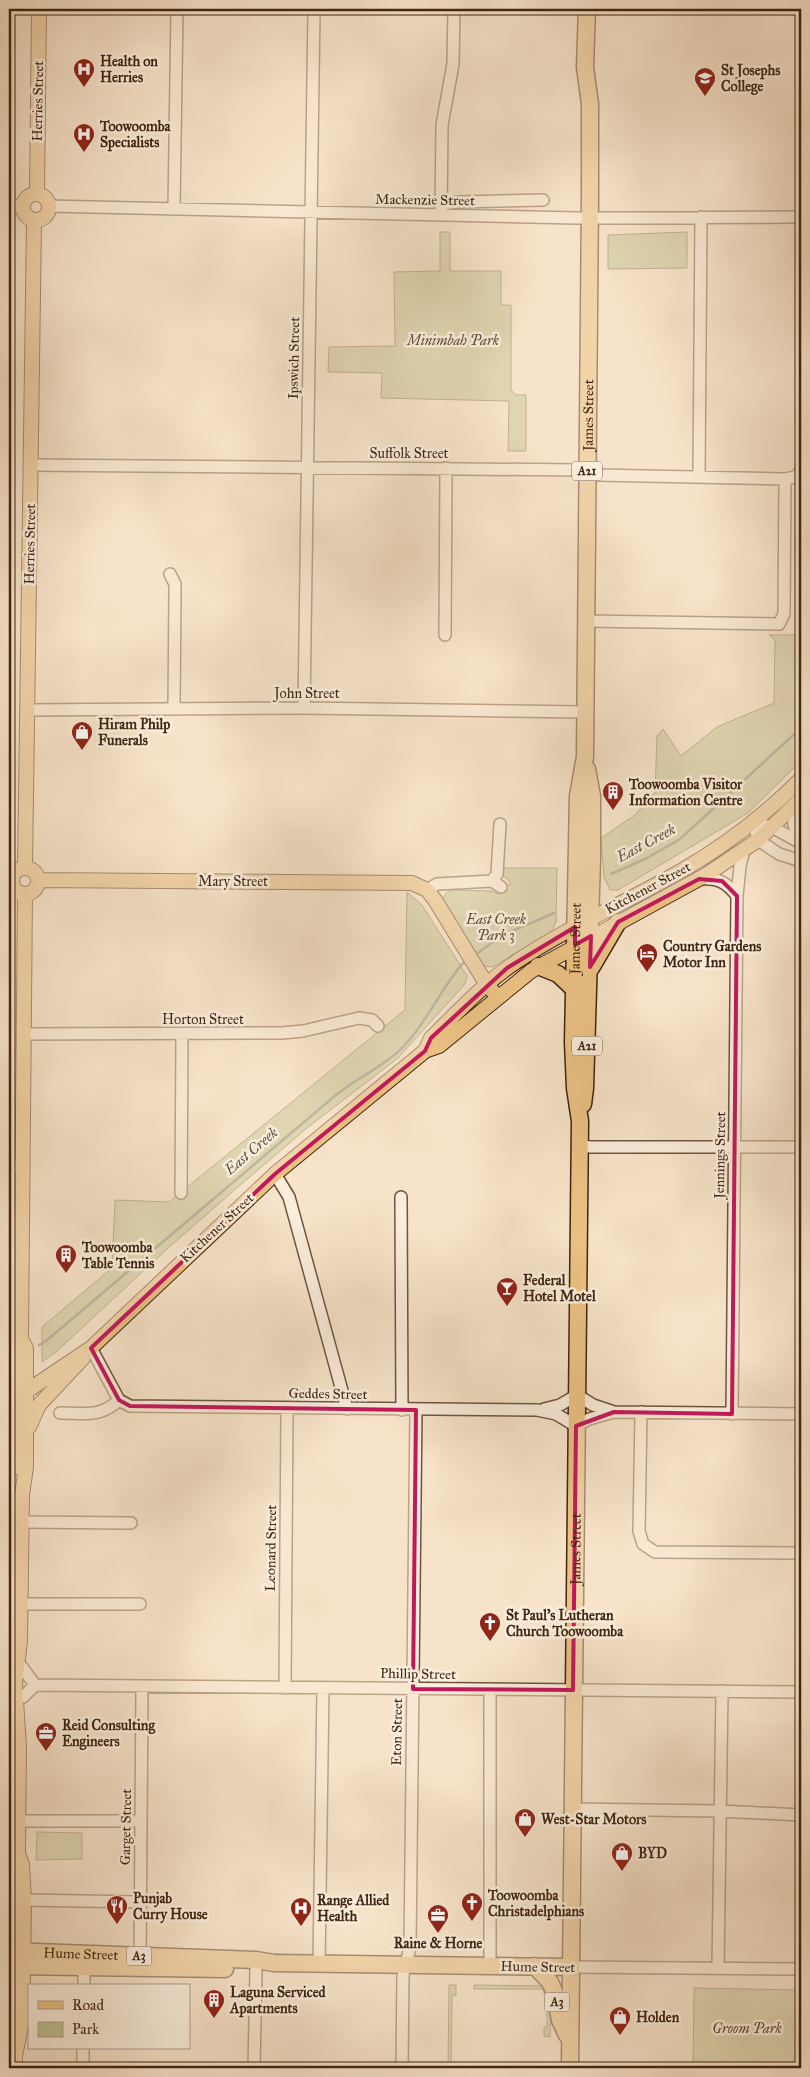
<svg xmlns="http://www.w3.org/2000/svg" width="810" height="2077" font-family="'IM FELL Great Primer',serif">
<rect width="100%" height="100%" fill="#f7e3c9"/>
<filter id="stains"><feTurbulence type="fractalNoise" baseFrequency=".004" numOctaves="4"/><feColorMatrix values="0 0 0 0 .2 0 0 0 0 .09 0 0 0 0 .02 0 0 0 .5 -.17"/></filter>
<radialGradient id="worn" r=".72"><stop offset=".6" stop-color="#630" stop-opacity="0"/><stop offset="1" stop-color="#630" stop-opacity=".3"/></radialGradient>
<path fill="#c0c394" stroke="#807452" d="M 440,232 L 450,232 L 450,271 L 501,271 L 501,305 L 511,305 L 511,390 L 516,395 L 526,395 L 526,451 L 508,451 L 509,401 L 381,398 L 382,373 L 328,372 L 329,347 L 395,346 L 394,272 L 440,271 Z
M 687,232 L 687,268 L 608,269 L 608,235 Z
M 12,429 L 11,661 L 9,665 L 9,433 Z
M 769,635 L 800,635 L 801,761 L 748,813 L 618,890 L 610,890 L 604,877 L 601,838 L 635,815 L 655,792 L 657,736 L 663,729 L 681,756 L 717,727 L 774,703 L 775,640 Z
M 504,868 L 557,868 L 556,922 L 551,932 L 493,967 L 483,966 L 444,905 C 443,897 444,894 451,890 L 491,891 L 498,894 L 511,883 L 503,875 Z
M 407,892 L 422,905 L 467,976 L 465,984 L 398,1058 L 307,1128 L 246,1180 L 167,1249 L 56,1352 L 42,1362 L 42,1327 L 112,1268 L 115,1200 L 169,1202 L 405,1010 Z
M 37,1832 L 82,1833 L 82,1859 L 36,1860 Z
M 449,1985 L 456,1985 L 456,1995 L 452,1996 L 451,2068 L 448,2068 Z
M 474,1985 L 545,1986 L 551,2004 L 550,2037 L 544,2036 L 544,2027 L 547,2027 L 547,2004 L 543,1989 L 474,1989 Z
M 694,1988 L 801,1990 L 801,2068 L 693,2068 Z"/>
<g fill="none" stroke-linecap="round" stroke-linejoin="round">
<path stroke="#788172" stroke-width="2.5" d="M 611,874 L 647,858 L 680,839 L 801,728
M 478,953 L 501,936 L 554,913
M 39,1345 L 46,1341 C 141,1261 235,1180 330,1100 C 351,1081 380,1069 401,1049 C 426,1024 440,990 463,963"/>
<g stroke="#6e543f" stroke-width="14">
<path id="minor" d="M 441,204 L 460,202 L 543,200
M 9,206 L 24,206
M 48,206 L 576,218 L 801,217
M 174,209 L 177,9
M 441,215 L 442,125 L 453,64 L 454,9
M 32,465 L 577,470 L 598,475 L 785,479
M 699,476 L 701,217
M 170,574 L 175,584 L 175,592 L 174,709
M 586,621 L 779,624 L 784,614 L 785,479 L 795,477 L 801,471
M 445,635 L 446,468
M 304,708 L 314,9
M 28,710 L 304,708 L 585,712
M 800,802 C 791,818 792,827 801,842
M 801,843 L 772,827 L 754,823 L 758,840 L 779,854 L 801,861
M 699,879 C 717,878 726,881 737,896
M 492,881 L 497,874 L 500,824
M 427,890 L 437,884 L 492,881 L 501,887
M 24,1034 L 282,1033 L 303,1031 L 359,1018 L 372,1020 L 378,1026
M 580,1145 L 590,1147 L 801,1147
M 9,1166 L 23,1167
M 275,1174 L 289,1197 L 347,1409
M 181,1193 L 182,1035
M 401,1197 L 402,1410
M 9,1341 L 21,1339
M 91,1348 L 119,1400 L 130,1406 L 537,1410 L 556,1414 L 576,1426 L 589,1419 L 614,1412
M 544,1409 L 560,1405 L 577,1395 L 593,1405 L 614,1412 L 801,1414
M 641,1412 L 639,1531 L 643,1544 L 655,1552 L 801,1553
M 60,1413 C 85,1413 100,1418 119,1400
M 732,1414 L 737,896 L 740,866 L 744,850
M 21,1522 L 131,1523
M 20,1604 L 140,1604
M 22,1667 L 35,1685
M 285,1688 L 287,1408
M 23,1697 L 35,1685 L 801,1692
M 573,1809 L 720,1811 L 801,1815
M 18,1821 L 141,1821
M 24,1900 L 140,1902
M 140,1962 L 142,1686
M 319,1964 L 323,1688
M 490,1966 L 490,1689
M 571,1967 L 801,1969
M 718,1968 L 722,1691
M 84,1986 L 84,1967
M 83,2068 L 83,2048
M 254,2068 L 256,1969
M 402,2068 L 403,1975 L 410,1948 L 416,1410"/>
</g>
<g stroke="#402511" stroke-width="16">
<path id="major" d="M 37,193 L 39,9
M23 207a13 13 0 1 1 26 0a13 13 0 1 1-26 0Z
M 25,868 L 34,221
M12 881a13 13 0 1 1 26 0a13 13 0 1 1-26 0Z
M 38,880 L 412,883 L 427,890 L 435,900 L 487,985 L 498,997
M 425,1051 L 431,1038 C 458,1012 484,983 516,962 C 568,927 627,902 681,871 C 726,845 765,815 801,779
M 9,1403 L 91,1348 L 275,1174 L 425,1051 L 439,1046 L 531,971 L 706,875 L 758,840 L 801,799
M 29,1427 L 39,1405 L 83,1358
M 17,1467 C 16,1434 10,1368 21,1339 L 25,894
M 13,2048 L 10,2028 L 10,1938 L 12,1866 L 18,1854
M 15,2068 L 15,2056 L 21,2026 L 23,1978 L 24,1900 L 22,1864 L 18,1854 L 19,1746 L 15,1685 L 20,1641 L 22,1495 L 26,1467 L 26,1348 L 21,1339"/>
</g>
<g stroke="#402511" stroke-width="19">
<g id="highway">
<path d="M 538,966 L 558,974 L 574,989"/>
<path d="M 591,968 L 618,922"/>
<path d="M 583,1104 L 585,1088 L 592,858 L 592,796 L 587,769"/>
<path id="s1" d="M 9,1951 L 256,1960 L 274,1963 L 571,1967"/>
<path d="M 9,1966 L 225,1969"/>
<path d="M 535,1966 L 550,1982 L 554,1991 L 560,2020 L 567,2035"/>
<path id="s2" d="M 570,2068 L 580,1121 L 575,1088 L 573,1042 L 578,796 L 585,757 L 590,199 L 590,104 L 585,67 L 587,9"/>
</g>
</g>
<use href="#minor" stroke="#faeddc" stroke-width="11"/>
<use href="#major" stroke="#ecc284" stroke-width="14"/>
<use href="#highway" stroke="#ecc284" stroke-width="16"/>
</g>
<path d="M0 0H810V2077H0ZM 699,879 L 722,881 L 737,896 L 732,1414 L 614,1412 L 576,1426 L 573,1690 L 413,1689 L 416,1410 L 130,1406 L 119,1400 L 91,1348 L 275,1174 L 425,1051 L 431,1038 L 507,968 L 575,927 L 575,945 L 591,936 L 590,967 L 618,922 Z" fill="#f7e3c9" fill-opacity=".55" fill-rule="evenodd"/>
<path fill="none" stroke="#c2185b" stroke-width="4" stroke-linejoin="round" d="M 699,879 L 722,881 L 737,896 L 732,1414 L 614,1412 L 576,1426 L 573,1690 L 413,1689 L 416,1410 L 130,1406 L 119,1400 L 91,1348 L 275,1174 L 425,1051 L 431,1038 L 507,968 L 575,927 L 575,945 L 591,936 L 590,967 L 618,922 Z"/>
<defs>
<g id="hospital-pin" transform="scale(1.125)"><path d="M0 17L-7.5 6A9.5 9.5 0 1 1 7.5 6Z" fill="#8f2418" stroke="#faeddc"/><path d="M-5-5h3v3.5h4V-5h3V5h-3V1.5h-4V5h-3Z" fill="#fff"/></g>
<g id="school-pin" transform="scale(1.125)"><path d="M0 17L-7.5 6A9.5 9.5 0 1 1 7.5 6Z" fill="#8f2418" stroke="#faeddc"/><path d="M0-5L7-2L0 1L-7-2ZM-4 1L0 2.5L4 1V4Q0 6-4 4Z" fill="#fff"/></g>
<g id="shop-pin" transform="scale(1.125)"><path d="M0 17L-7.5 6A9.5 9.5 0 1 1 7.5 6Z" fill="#8f2418" stroke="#faeddc"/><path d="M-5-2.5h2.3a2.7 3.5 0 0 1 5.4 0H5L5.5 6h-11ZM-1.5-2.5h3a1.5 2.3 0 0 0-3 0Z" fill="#fff"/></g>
<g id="building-pin" transform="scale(1.125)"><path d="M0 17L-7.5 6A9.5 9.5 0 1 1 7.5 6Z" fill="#8f2418" stroke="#faeddc"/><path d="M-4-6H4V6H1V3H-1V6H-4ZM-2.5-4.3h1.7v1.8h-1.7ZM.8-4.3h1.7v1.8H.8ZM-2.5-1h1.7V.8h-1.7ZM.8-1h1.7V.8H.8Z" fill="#fff"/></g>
<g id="hotel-pin" transform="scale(1.125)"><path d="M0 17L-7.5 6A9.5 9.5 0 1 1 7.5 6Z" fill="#8f2418" stroke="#faeddc"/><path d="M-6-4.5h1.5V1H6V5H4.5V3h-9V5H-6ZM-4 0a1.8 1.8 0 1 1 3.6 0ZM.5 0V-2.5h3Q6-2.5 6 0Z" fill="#fff"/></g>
<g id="bar-pin" transform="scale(1.125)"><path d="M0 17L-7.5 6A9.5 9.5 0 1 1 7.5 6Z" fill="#8f2418" stroke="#faeddc"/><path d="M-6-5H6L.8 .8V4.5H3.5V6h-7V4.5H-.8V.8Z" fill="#fff"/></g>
<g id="church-pin" transform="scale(1.125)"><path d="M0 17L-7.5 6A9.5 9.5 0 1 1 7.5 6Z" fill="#8f2418" stroke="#faeddc"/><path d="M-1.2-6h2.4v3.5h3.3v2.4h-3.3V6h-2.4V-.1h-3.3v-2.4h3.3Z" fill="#fff"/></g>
<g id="office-pin" transform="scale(1.125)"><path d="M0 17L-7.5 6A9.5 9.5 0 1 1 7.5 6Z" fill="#8f2418" stroke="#faeddc"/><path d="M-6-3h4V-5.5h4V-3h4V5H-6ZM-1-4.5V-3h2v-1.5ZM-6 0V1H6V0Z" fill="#fff"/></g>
<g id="restaurant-pin" transform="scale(1.125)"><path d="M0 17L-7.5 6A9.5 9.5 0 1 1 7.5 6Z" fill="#8f2418" stroke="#faeddc"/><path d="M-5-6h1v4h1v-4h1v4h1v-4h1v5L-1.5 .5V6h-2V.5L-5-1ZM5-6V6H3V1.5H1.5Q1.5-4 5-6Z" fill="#fff"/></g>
</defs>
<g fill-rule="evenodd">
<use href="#hospital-pin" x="84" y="69"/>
<use href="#school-pin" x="705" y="78"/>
<use href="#hospital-pin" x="84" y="134"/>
<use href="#shop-pin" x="82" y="732"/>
<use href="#building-pin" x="613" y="792"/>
<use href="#hotel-pin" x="647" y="954"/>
<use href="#building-pin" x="66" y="1255"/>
<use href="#bar-pin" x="507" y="1288"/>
<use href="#church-pin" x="490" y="1623"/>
<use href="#office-pin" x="46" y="1733"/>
<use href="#shop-pin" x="525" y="1819"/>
<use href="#shop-pin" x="622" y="1853"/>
<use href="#church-pin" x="472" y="1903"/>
<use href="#restaurant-pin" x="117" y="1906"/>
<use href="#hospital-pin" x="301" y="1908"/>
<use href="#office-pin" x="438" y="1915"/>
<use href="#building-pin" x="214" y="2000"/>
<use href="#shop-pin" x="620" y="2017"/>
</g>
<g text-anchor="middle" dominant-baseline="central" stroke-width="5" stroke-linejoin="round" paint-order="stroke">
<g fill="#faeddc" stroke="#78614e" stroke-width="1">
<rect x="572" y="461.5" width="30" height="19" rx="4"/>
<rect x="572" y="1036.5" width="30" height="19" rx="4"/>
<rect x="126.5" y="1946.5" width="25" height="19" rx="4"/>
<rect x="544.5" y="1992.5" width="25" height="19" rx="4"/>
</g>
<g font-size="12" font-weight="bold" fill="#402511">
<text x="587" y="471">A21</text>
<text x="587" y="1046">A21</text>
<text x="139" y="1956">A3</text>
<text x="557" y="2002">A3</text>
</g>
<g font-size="14" font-weight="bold" fill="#402511" stroke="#faeddc" text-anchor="start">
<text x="100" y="61">Health on<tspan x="100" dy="16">Herries</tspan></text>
<text x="721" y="70">St Josephs<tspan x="721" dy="16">College</tspan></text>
<text x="100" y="126">Toowoomba<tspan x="100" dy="16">Specialists</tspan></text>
<text x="98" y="724">Hiram Philp<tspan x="98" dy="16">Funerals</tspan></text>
<text x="629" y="784">Toowoomba Visitor<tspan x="629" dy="16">Information Centre</tspan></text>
<text x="663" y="946">Country Gardens<tspan x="663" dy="16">Motor Inn</tspan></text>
<text x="82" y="1247">Toowoomba<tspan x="82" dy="16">Table Tennis</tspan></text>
<text x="523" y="1280">Federal<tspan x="523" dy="16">Hotel Motel</tspan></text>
<text x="506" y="1615">St Paul's Lutheran<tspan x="506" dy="16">Church Toowoomba</tspan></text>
<text x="62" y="1725">Reid Consulting<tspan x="62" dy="16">Engineers</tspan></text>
<text x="541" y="1819">West-Star Motors</text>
<text x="638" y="1853">BYD</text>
<text x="488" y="1895">Toowoomba<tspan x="488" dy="16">Christadelphians</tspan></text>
<text x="133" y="1898">Punjab<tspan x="133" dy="16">Curry House</tspan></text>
<text x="317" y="1900">Range Allied<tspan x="317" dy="16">Health</tspan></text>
<text x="438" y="1943" text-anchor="middle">Raine &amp; Horne</text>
<text x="230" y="1992">Laguna Serviced<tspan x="230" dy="16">Apartments</tspan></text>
<text x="636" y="2017">Holden</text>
</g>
<g font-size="14" fill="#402511" stroke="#faeddc">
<text transform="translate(38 101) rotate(-89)">Herries Street</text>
<text transform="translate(425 200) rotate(1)">Mackenzie Street</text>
<text transform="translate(294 358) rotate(-89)">Ipswich Street</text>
<text stroke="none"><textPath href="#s2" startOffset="1654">James Street</textPath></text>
<text x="409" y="453">Suffolk Street</text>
<text transform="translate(30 544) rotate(-89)">Herries Street</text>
<text x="307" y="693">John Street</text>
<text x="233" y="881">Mary Street</text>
<text transform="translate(648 888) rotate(-28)">Kitchener Street</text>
<text stroke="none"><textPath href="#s2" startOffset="1130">James Street</textPath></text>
<text x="203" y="1019">Horton Street</text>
<text transform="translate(720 1155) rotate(-89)">Jennings Street</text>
<text transform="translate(217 1228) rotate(-43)">Kitchener Street</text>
<text transform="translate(328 1394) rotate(1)">Geddes Street</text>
<text transform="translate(271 1548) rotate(-89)">Leonard Street</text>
<text stroke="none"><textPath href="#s2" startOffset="519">James Street</textPath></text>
<text transform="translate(418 1674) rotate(1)">Phillip Street</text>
<text transform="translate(397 1732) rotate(-89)">Eton Street</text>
<text transform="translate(126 1827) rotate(-89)">Garget Street</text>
<text stroke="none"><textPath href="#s1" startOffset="72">Hume Street</textPath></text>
<text transform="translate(538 1967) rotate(1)">Hume Street</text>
</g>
<g font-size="14" font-style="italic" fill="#604c32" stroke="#faeddc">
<text x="453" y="340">Minimbah Park</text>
<text x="496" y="919">East Creek<tspan x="496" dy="16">Park 3</tspan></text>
<text x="747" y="2028">Groom Park</text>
</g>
<g font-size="15" font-style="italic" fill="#5c5342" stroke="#faeddc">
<text transform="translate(646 843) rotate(-28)">East Creek</text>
<text transform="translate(251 1151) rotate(-40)">East Creek</text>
</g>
</g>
<rect width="810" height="2077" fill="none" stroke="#f7e3c9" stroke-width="30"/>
<rect x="10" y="10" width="790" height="2057" fill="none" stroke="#402511" stroke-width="2.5"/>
<rect x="15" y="15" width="780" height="2047" fill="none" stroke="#402511"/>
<rect x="28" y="1984" width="162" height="65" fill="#faeddc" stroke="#b09d8b"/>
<rect x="38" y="2001" width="25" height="8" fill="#ecc284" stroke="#b09d8b"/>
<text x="72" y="2010" font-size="15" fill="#402511">Road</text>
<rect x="38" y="2022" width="25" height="15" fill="#c0c394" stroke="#b09d8b"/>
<text x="72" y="2034" font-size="15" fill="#402511">Park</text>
<rect width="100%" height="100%" filter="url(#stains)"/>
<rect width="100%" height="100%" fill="url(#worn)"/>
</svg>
